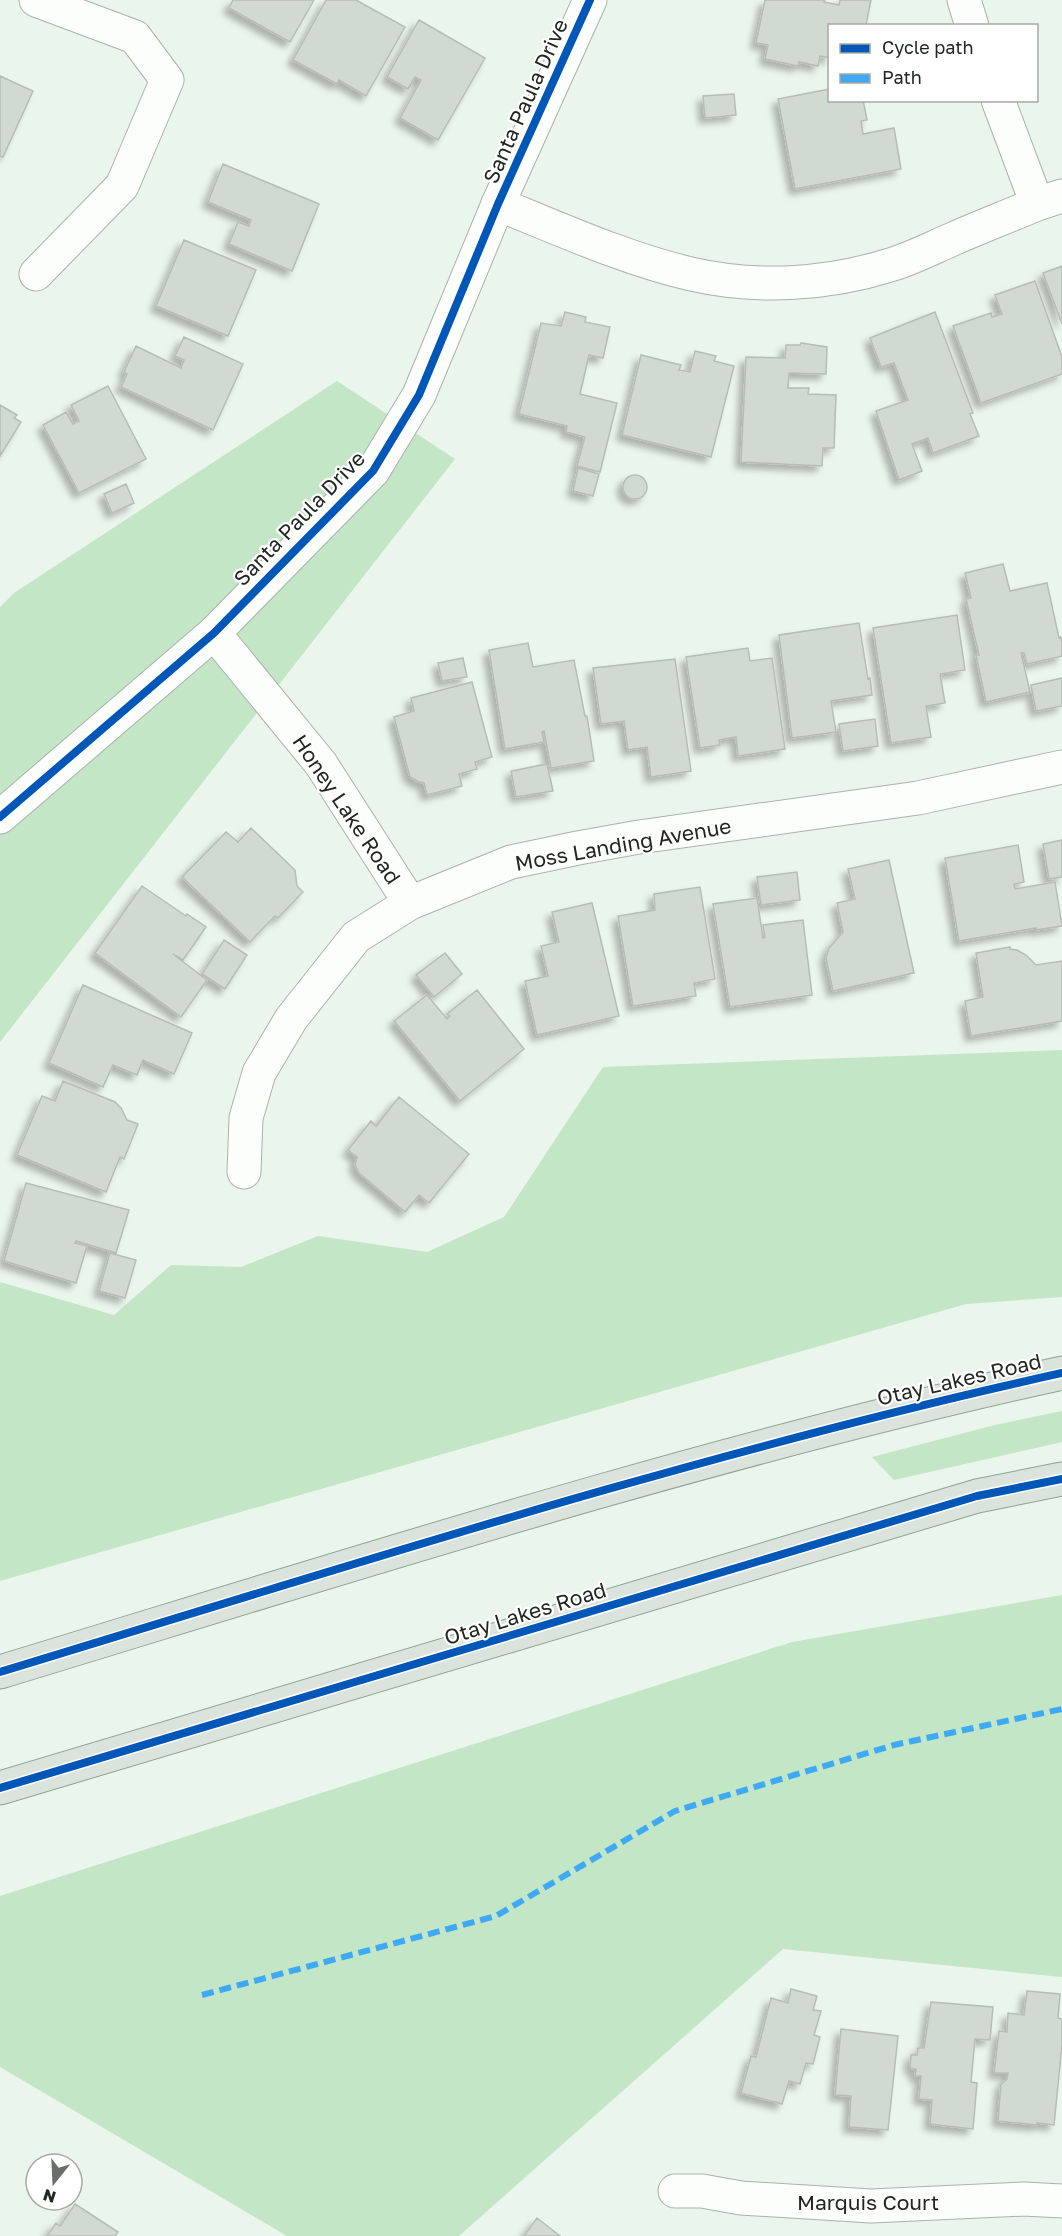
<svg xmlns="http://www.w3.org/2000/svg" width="1062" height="2236" font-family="'Golos Text',sans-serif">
<defs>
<filter id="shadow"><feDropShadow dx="-5.5" dy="5.5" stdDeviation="3" flood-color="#0004"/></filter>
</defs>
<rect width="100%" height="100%" fill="#eaf5ec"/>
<path fill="#c2e6c6" d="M 337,381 L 455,459 L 0,1042 L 0,607 L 14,593 Z
M 1062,1050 L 1062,1297 L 966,1304 L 0,1581 L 0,1282 L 114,1315 L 171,1265 L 241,1267 L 318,1236 L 427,1252 L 504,1217 L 603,1067 Z
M 1062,1411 L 1062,1442 L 894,1480 L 872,1457 L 995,1425 Z
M 1062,1595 L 1062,1977 L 783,1949 L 459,2236 L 287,2236 L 0,2067 L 0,1896 L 792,1642 Z"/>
<path fill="#d1dad2" stroke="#b6bdb7" stroke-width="1.5" filter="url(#shadow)" d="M 233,0 L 314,0 L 290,42 L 229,8 Z
M 326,0 L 356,0 L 405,27 L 366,96 L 339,80 L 337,84 L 293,60 Z
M 765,0 L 825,0 L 824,2 L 839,5 L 840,0 L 871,0 L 866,25 L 870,26 L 830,26 L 830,58 L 820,56 L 818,66 L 799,62 L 798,66 L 765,59 L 768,45 L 756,43 Z
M 419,20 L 485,58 L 438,140 L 400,118 L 421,80 L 415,77 L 408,89 L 387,77 Z
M 0,76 L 33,91 L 3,157 L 0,156 Z
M 830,89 L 830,100 L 863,100 L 867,120 L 861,121 L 863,134 L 894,128 L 901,169 L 795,189 L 778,99 Z
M 734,94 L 736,115 L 705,118 L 703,96 Z
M 223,164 L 319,204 L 292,271 L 229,244 L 238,222 L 249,226 L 251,220 L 208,202 Z
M 184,240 L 256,270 L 228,336 L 156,306 Z
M 1062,266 L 1062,324 L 1043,273 Z
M 1035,281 L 1062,357 L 1062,374 L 981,403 L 953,326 L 991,313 L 992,317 L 1002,314 L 995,295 Z
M 565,312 L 586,317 L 585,322 L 610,327 L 603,358 L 589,355 L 580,394 L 617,403 L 600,472 L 577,466 L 585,437 L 566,432 L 567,426 L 519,414 L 541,323 L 561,326 Z
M 935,312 L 973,413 L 970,414 L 979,436 L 933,453 L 928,438 L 912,444 L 922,471 L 899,480 L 876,411 L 908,400 L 894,363 L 881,367 L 870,338 Z
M 184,337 L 243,364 L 213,430 L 121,387 L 127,374 L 124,372 L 136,346 L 181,368 L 184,360 L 175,356 Z
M 801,343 L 827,347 L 826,374 L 789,373 L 788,388 L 809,388 L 808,394 L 836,395 L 834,448 L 823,448 L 822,466 L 741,462 L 746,357 L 785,358 L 786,345 L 800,345 Z
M 695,351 L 716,356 L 714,361 L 734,366 L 711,457 L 622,435 L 641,355 L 681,365 L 679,370 L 690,372 Z
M 108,386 L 146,459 L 79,493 L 43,425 L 66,412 L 73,424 L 79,421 L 71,405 Z
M 0,405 L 17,415 L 14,418 L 21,422 L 0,456 Z
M 578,468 L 599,474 L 593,496 L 573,491 Z
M623 487a12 12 0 1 1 24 0a12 12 0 1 1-24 0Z
M 126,484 L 134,503 L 112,513 L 104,494 Z
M 1003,564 L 1010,591 L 1047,583 L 1059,638 L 1061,637 L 1062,642 L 1062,656 L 1027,664 L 1024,653 L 1021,653 L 1030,692 L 986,702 L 976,655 L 979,655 L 966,599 L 971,598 L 965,573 Z
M 957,615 L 965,670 L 940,674 L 945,703 L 926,706 L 931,737 L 891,743 L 873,628 Z
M 859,623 L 868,679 L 870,678 L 872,695 L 831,701 L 836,732 L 792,738 L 779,635 Z
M 528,643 L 533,667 L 574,660 L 585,716 L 587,716 L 594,761 L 551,768 L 544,731 L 542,732 L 544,742 L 505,749 L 489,650 Z
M 748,648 L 750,661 L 772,658 L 785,749 L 738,756 L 736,737 L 719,740 L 720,745 L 700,748 L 686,657 Z
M 463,658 L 467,677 L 442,681 L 438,663 Z
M 675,659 L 691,771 L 651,777 L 647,747 L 628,750 L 624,721 L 601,724 L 593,668 Z
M 1062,678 L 1062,706 L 1036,711 L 1031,685 Z
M 472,682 L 492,757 L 475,762 L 477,769 L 459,774 L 462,786 L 427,795 L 424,783 L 419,782 L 410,777 L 394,717 L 414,711 L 411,698 Z
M 875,719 L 878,746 L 843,751 L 839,724 Z
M 547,764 L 553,791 L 516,797 L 511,771 Z
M 251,828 L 295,870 L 297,886 L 303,892 L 278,918 L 275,916 L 250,942 L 182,877 L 226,832 L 238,842 Z
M 1062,840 L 1062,877 L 1049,879 L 1043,844 Z
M 1018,845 L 1024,882 L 1014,884 L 1015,889 L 1055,882 L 1062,926 L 1036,930 L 1036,928 L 959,941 L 945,858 Z
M 889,860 L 914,973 L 833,991 L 826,958 L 829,948 L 843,932 L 837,903 L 855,899 L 848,869 Z
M 797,872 L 800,900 L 761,905 L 757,877 Z
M 142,886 L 186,916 L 187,914 L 206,927 L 183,960 L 173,954 L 207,980 L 181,1017 L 95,953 Z
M 700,887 L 715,979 L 694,983 L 696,996 L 633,1006 L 618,916 L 655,910 L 654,894 Z
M 757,898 L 763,938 L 765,937 L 763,925 L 803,920 L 812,995 L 730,1007 L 713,904 Z
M 592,903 L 619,1016 L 537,1035 L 525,981 L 548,976 L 541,946 L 559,942 L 552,912 Z
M 224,940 L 247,955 L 225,989 L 202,974 Z
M 1010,947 L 1010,949 L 1017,950 L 1026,955 L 1036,965 L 1062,961 L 1062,1021 L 971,1036 L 965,1001 L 983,997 L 976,953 Z
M 445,953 L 462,974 L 434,997 L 416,975 Z
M 83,985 L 192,1033 L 174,1074 L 143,1060 L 137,1075 L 113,1065 L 103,1087 L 49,1063 Z
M 477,990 L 524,1049 L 460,1101 L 394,1021 L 427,995 L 447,1019 L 450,1016 L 447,1014 Z
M 63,1081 L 115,1102 L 121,1108 L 127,1120 L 138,1124 L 124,1159 L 120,1157 L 106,1192 L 17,1155 L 42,1096 L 55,1101 Z
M 399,1097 L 469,1154 L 429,1203 L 419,1195 L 405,1212 L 359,1173 L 355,1165 L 357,1157 L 348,1150 L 371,1121 L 376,1126 Z
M 26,1183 L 129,1210 L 116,1253 L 76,1241 L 75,1243 L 87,1246 L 76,1283 L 4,1261 Z
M 110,1253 L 136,1260 L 125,1298 L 99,1291 Z
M 791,1989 L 817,1996 L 813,2010 L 821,2011 L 814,2035 L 820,2037 L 813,2064 L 806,2063 L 800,2084 L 789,2081 L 782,2104 L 741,2093 L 751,2056 L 756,2057 L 771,1998 L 788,2003 Z
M 1027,1991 L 1060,1994 L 1058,2018 L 1062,2019 L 1062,2045 L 1054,2125 L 1037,2123 L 1037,2125 L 998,2121 L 1001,2084 L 1007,2079 L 1008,2073 L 994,2073 L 999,2031 L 1007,2032 L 1008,2013 L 1024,2015 Z
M 931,2002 L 993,2007 L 990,2040 L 975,2039 L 971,2082 L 977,2083 L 973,2129 L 930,2124 L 932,2100 L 919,2099 L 921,2076 L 915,2076 L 916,2069 L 910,2068 L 911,2055 L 917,2055 L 918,2048 L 924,2048 Z
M 841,2029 L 898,2036 L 888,2130 L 849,2127 L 851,2096 L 835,2095 Z
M 75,2204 L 118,2232 L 115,2236 L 47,2236 L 56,2223 L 60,2226 Z
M 537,2218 L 560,2236 L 524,2236 Z"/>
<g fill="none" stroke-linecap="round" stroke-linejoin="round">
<g stroke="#abb2ac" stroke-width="35">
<path id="minor" d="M 36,0 L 135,37 L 167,80 L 122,186 L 36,274
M 964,0 L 972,26
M 998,100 L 1037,204
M 498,204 C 560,229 626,259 691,274 C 756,289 826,285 890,265 C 911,259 932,248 953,239 C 980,227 1009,216 1037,204 L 1062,196
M 214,633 L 321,764 L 410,903
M 244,1172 L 246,1118 L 259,1073 L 291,1019 L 356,937 L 410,903 L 511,862 L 578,848 L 639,837 L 918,798 L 1062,767
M 675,2191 L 702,2191 L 741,2198 L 871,2206 L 1024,2199 L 1062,2201"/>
</g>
<g stroke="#abb2ac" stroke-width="35">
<path id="tertiary" d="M 0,817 L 214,633 L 373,471 L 419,395 L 498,204 L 590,0"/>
</g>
<g stroke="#8fa393" stroke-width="35">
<path id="primary" d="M 0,1672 C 352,1565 703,1452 1062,1373
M 0,1788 L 977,1496 L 1062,1479"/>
</g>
<use href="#minor" stroke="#fcfefc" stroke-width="33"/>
<use href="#tertiary" stroke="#fcfefc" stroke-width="33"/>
<use href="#primary" stroke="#dae3dc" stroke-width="33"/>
<path stroke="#3fa9f5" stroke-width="6" stroke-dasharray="12 6" stroke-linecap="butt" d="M 202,1995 L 496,1916 L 675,1811 L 894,1745 L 1062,1709"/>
<g stroke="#fff" stroke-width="11">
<path id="cycleway" d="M 0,817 L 214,633 L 373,471 L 419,395 L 498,204 L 590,0
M 0,1672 C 352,1565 703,1452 1062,1373
M 0,1788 L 977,1496 L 1062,1479"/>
</g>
<use href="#cycleway" stroke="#0057b8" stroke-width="8"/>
</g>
<g text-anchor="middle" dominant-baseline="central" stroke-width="4.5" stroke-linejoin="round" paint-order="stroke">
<g font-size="21" fill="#202721" stroke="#fff">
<text transform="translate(525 101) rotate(-66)">Santa Paula Drive</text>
<text transform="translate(299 518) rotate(-46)">Santa Paula Drive</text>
<text transform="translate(347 809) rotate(56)">Honey Lake Road</text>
<text transform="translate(623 844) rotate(-10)">Moss Landing Avenue</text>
<text transform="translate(959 1379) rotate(-13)">Otay Lakes Road</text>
<text transform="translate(525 1613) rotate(-17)">Otay Lakes Road</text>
<text x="868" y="2202">Marquis Court</text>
</g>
</g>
<rect x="828" y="24" width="210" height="78" fill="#ffffff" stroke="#a6a9a6" stroke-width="1.5"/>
<rect x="840" y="44" width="30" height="9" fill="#0057b8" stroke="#a6a9a6" stroke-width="1.5"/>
<text x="882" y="54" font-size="18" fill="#202721">Cycle path</text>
<rect x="840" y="74" width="30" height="9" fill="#3fa9f5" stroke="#a6a9a6" stroke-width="1.5"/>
<text x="882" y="84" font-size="18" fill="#202721">Path</text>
<g transform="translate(54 2182) rotate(198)"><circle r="28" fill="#ffffff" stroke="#a6a9a6" stroke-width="1.5"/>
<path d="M0-4.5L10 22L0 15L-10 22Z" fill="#676f68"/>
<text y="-9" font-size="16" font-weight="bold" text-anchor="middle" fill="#202721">N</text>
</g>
</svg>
